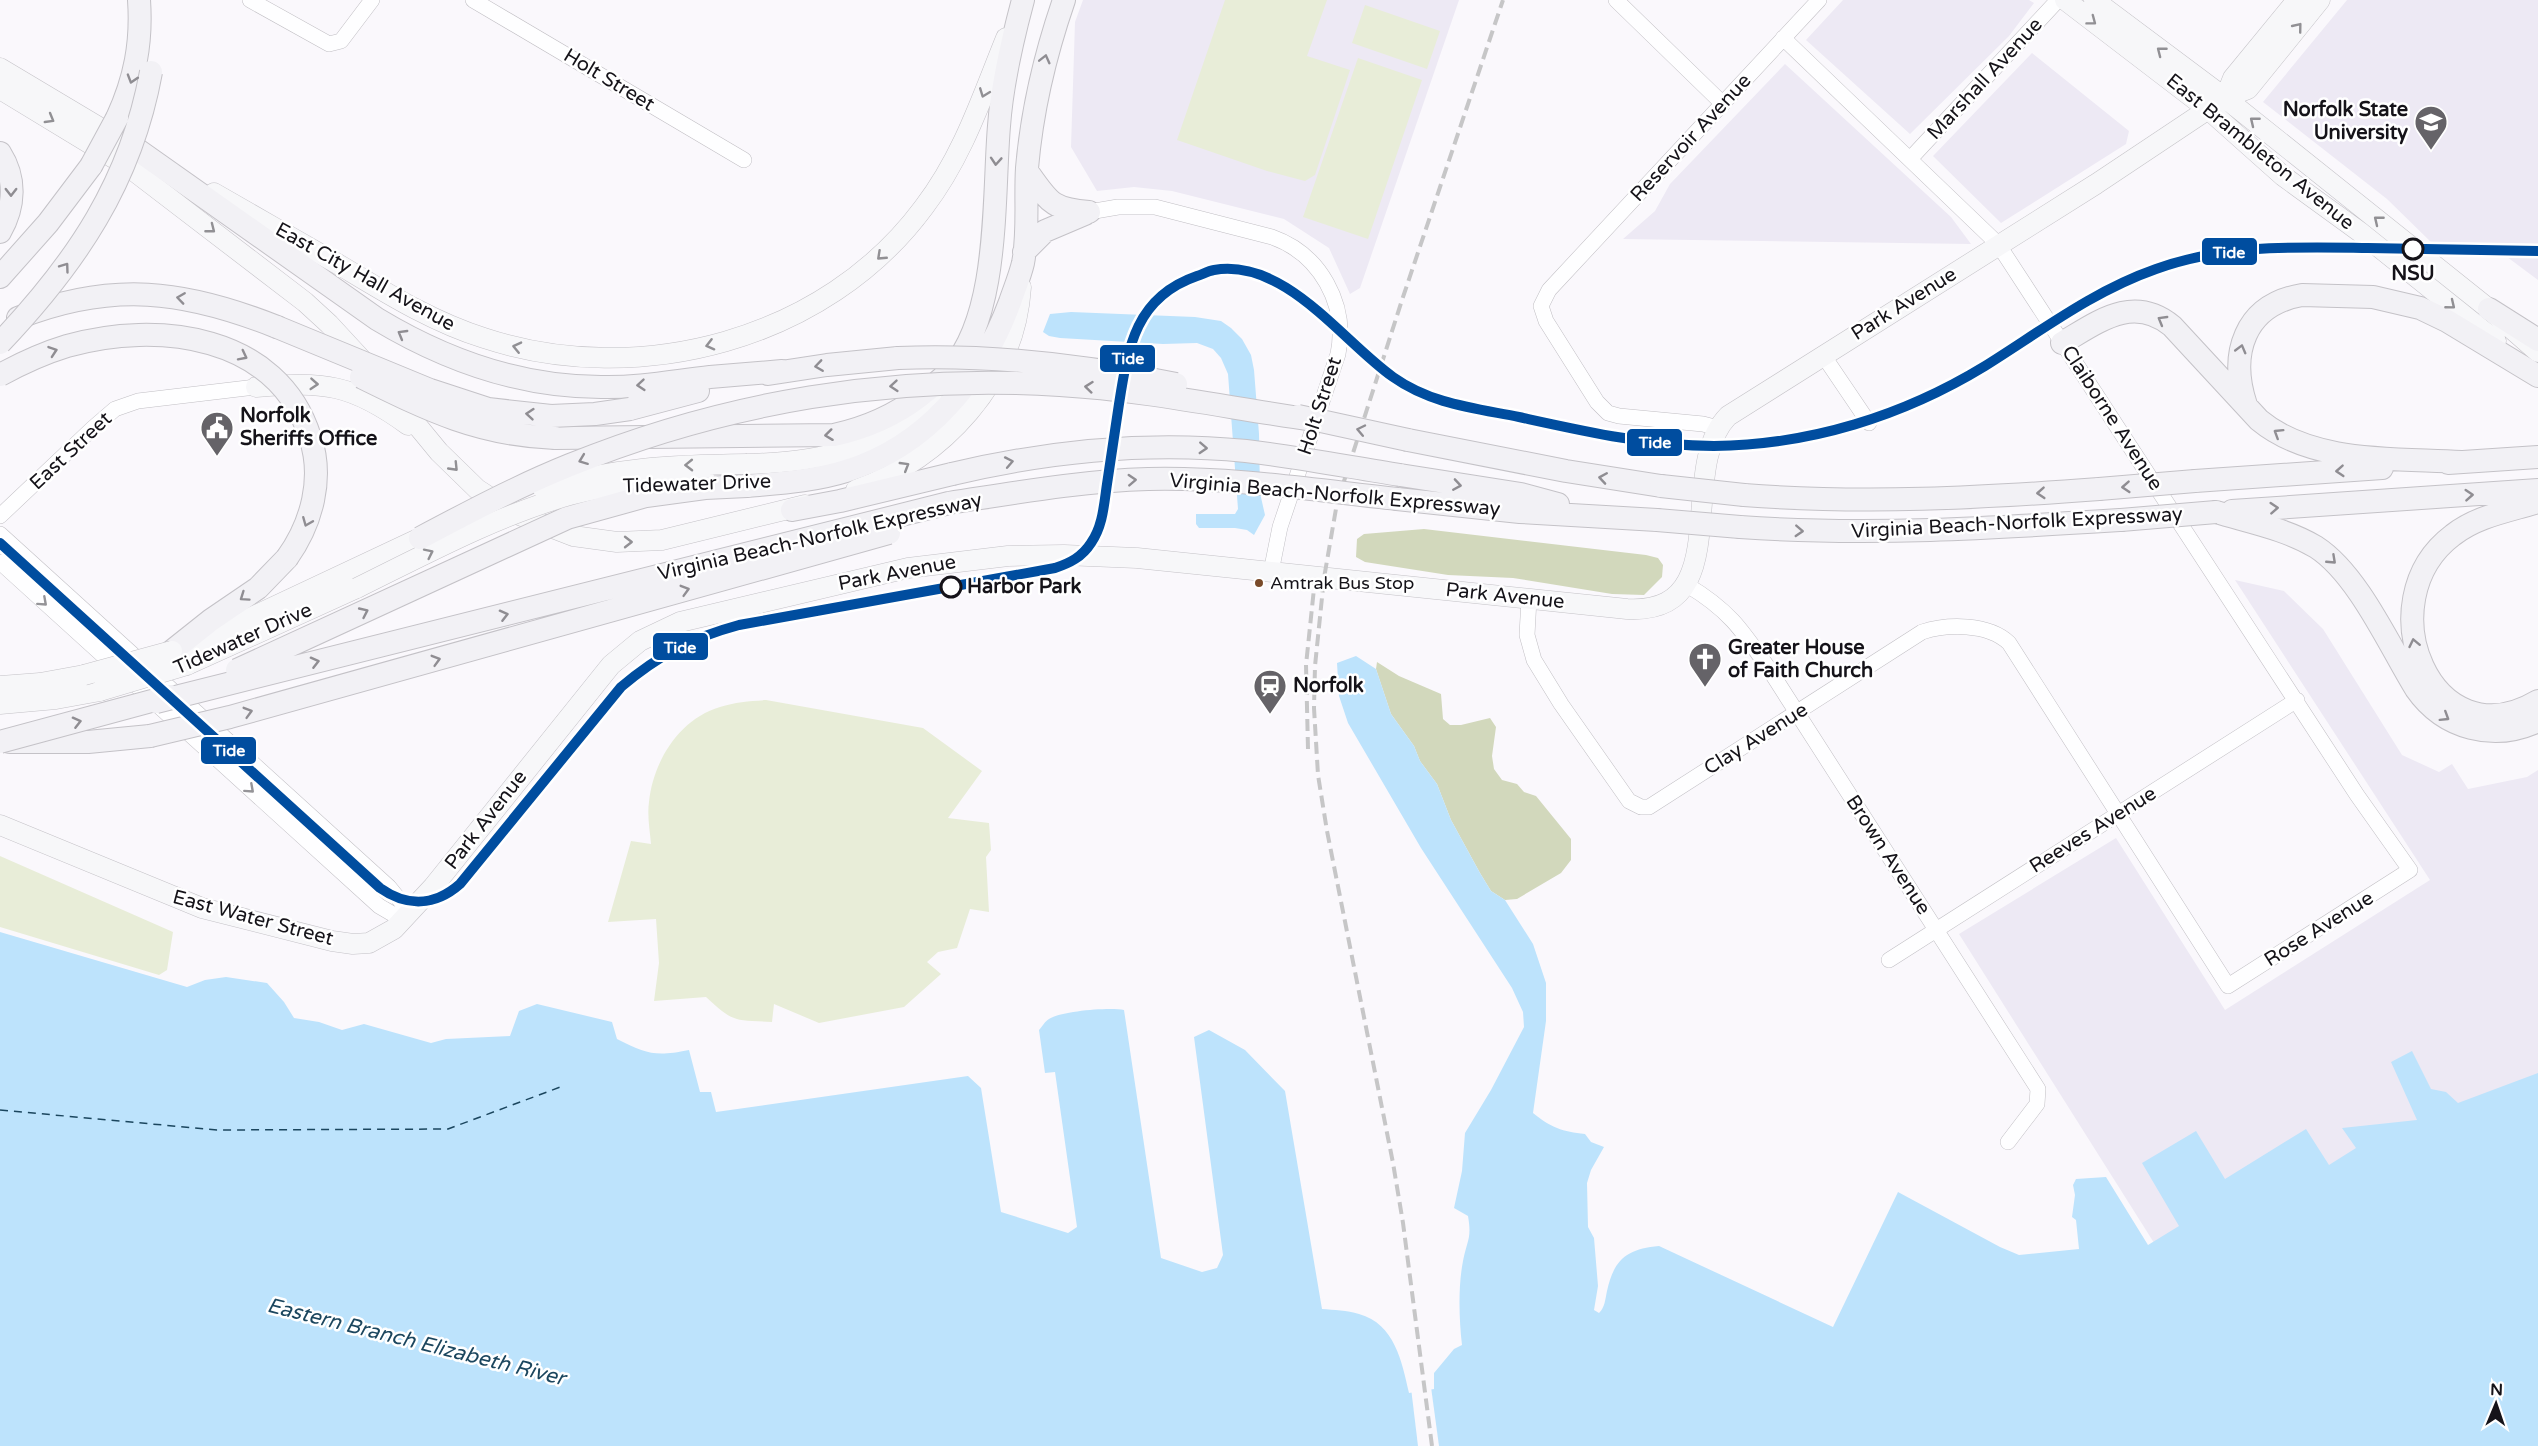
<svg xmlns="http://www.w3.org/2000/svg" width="2538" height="1446" font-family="'Varela Round',sans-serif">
<rect width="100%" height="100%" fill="#faf8fc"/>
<path fill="#ede9f4" d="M 1083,0 L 1459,0 L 1360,288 L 1350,294 L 1329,248 L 1284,219 L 1172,191 L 1134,187 L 1097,191 L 1071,147 L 1075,22 Z
M 1843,0 L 2029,0 L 2034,3 L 2009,36 L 1910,134 L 1806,40 Z
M 2347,0 L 2538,0 L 2538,247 L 2434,245 L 2387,199 L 2263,102 Z
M 2032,53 L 2129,131 L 2126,144 L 2001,223 L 1933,156 Z
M 1785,64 L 1951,217 L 1971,244 L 1623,239 L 1655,211 L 1670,184 Z
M 2495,248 L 2538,248 L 2538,280 Z
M 2235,580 L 2284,591 L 2323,629 L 2402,755 L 2439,772 L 2452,764 L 2468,789 L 2527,777 L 2538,770 L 2538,1329 L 2204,1322 L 1959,934 L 2116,838 L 2225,1010 L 2430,880 Z"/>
<path fill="#e8edd8" d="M 1225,0 L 1327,0 L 1307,56 L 1350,70 L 1315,175 L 1305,181 L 1267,171 L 1177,140 Z
M 1365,5 L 1440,31 L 1427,69 L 1352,43 Z
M 1358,58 L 1422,80 L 1368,239 L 1303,217 Z
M 766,700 L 923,728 L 982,771 L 948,818 L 989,823 L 991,850 L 986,857 L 989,912 L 970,909 L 957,948 L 938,952 L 927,962 L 941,974 L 904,1007 L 819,1023 L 774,1004 L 772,1022 C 734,1020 734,1023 706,997 L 654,1001 L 659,963 L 656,919 L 608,922 L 631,841 L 651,844 C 650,831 647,816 649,802 C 653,762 679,719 720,707 C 735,702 750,701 766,700 Z
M 0,856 L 173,932 L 167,970 L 159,975 L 0,927 Z"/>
<path fill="#d2d8bc" d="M 1424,529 L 1646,555 L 1658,558 L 1663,565 L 1662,577 L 1644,595 L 1612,594 L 1513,578 L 1448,575 L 1365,562 L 1356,557 L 1357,539 L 1364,534 Z
M 1377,662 L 1399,676 L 1441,694 L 1443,719 L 1450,725 L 1461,725 L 1490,718 L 1496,727 L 1492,756 L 1494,769 L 1502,780 L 1517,784 L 1524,792 L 1536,796 L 1571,839 L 1571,860 L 1561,873 L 1517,899 L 1505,900 L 1491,891 L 1480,873 L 1451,820 L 1437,784 L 1420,761 L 1414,746 L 1391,714 L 1376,669 Z"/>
<path fill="#bde3fc" d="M 1071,312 L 1195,317 L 1221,321 L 1231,328 L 1242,339 L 1251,355 L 1254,370 L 1259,434 L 1260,493 L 1265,515 L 1254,535 L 1247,530 L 1235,528 L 1199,528 L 1196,524 L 1196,514 L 1235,514 L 1238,509 L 1228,374 L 1221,358 L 1213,349 L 1197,343 L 1163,344 L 1060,338 L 1049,336 L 1043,332 L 1050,314 Z
M 1356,656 L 1376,669 L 1391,714 L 1414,746 L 1420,761 L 1437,784 L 1451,820 L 1480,873 L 1491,891 L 1505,900 L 1533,944 L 1546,983 L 1546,1021 L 1533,1113 C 1550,1127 1563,1132 1585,1134 L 1591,1142 L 1604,1147 L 1591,1170 L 1587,1183 L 1588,1227 L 1594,1238 L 1598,1286 L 1594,1310 L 1599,1313 C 1605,1307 1605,1300 1607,1291 C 1614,1259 1627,1249 1659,1246 L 1833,1327 L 1898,1192 L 2000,1247 L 2019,1255 L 2079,1249 L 2076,1220 L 2072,1217 L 2075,1195 L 2073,1185 L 2076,1179 L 2106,1177 L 2148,1245 L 2179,1226 L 2142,1163 L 2196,1131 L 2225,1179 L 2306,1129 L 2329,1165 L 2356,1148 L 2342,1128 L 2417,1120 L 2391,1062 L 2412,1051 L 2431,1089 L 2446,1092 L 2458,1103 L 2538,1073 L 2538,1446 L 0,1446 L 0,932 L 187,987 L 205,980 L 226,977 L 267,983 L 284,1002 L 294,1018 L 319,1022 L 342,1030 L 364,1024 L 431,1043 L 446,1039 L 510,1036 L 519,1011 L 537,1004 L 612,1022 L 617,1039 C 647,1054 655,1057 689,1050 L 700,1092 L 711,1092 L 716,1112 L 968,1076 L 981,1088 L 1001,1212 L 1068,1233 L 1077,1227 L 1055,1072 L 1045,1073 L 1039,1030 C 1042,1027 1045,1021 1049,1019 C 1061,1011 1110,1007 1124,1010 L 1161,1258 L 1202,1272 L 1217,1268 L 1223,1255 L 1194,1037 L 1209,1030 L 1245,1050 L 1285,1091 L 1322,1309 C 1334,1310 1347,1310 1359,1314 C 1395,1324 1402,1362 1409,1393 L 1434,1389 L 1434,1373 L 1454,1349 L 1462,1345 C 1459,1320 1458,1286 1463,1261 C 1467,1240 1472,1239 1468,1216 L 1454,1208 L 1462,1171 L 1465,1133 L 1491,1090 L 1524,1027 L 1523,1012 L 1512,988 L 1421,848 L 1348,723 L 1339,696 L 1337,663 Z"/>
<path fill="#faf8fc" d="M 1431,1387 L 1439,1446 L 1418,1446 L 1411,1388 Z"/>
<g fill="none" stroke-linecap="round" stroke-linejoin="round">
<path stroke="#1b465e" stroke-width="1.5" stroke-dasharray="8 6" stroke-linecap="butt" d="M 0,1110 L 217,1130 L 448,1129 L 563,1086"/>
<g stroke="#c1bfc4" stroke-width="16">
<path id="minor" d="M 250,0 L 329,44 L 341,41 L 372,0
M 473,0 L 744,160
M 1616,0 L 1723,104
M 1911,158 L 2058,0
M 1089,212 L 1118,207 L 1155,207 L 1272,237 C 1320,254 1348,304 1338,354 L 1280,527 L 1271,572
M 1823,355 L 1869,423
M 1718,428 L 1703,424 L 1619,416 L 1608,413 L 1597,402 L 1546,321 L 1541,306 L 1549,290 L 1819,0
M 0,516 L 93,428 L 115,409 L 138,401 L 256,387
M 0,534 L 389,887 L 410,913
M 0,562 L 379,906 L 403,920
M 1687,585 C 1729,610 1742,630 1769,669 L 2038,1089 L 2037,1104 L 2008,1142
M 1529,599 L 1527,635 L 1534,660 L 1561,704 L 1629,801 L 1641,807 L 1649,807 L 1922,632 C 1947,624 1988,623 2009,643 L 2228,986 L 2410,870 L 2357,795 L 1998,244 L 1783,38
M 1889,960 L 2297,700"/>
</g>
<g stroke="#c4c2c7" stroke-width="21">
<path id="major" d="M 2065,0 L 2210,111 L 2283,176 L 2360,232 L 2496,341
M 2094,0 L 2225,98 L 2489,309 L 2538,352
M 0,68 L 144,154
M 0,89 L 130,168 L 305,302 L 329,324 L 365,363
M 2225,98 L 2233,78 L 2297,0
M 214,193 C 257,218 300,242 343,267 C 388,294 433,322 484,338 C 639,389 826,340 924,207 C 963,156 982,97 1006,38
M 256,387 C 324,381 352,384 408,425
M 388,390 L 439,452 L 477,489 L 514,513 L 573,536 L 617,542 L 662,540 L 805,505
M 747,464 C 821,462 878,451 932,397
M 856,490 C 943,458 1015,382 1021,287
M 185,646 L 235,625 L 420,538
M 187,665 L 357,588
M 0,686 L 40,683 L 84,675
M 0,704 L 56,699 L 100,691
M 0,825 L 202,908 L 332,941 L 353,944 L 369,943 L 394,929 L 433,887 L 611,665 L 640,641 L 680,622 L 908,568 L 1008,556 L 1064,555 L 1137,558 L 1627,609 C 1738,615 1675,470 1728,416 L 2096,184 L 2225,98 L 2248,89 L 2320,0"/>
</g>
<g stroke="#c4c2c7" stroke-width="24">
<path id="highway" d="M 117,118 C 135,79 142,43 139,0
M 135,148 L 377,319 C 445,360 521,387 601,387 C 638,388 674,381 710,377 C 734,375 758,373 782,371
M 0,153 C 16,178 15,206 0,232
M 1027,171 C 1049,201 1050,209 1089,212
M 1024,252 L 1045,231 L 1085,214
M 0,277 L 48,223 L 91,166
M 2489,309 L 2538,340
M 18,318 C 112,281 184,290 277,327
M 2062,343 C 2098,322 2133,294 2172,326 L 2259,420 C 2312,464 2395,458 2461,462
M 768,374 L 827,365 L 898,358
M 2246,405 C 2229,354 2244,305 2302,295 L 2373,297 L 2420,308 L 2447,321 L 2538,376
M 630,409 L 698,391
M 555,438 L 834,435 C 866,428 894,416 920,396 C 931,387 943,379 951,369 C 1000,314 993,196 999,126 C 1002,83 1012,41 1023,0
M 1408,440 L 1566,471 L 1661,486
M 2448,463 L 2538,457
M 1400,475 L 1521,494 L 1558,504
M 2195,481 L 2382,468
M 747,486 C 780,483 814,481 846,471 C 927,446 981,380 1010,302 C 1014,290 1020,276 1023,263 C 1029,233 1025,199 1027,168 C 1032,110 1045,55 1064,0
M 1744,495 C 1865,504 1980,498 2099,489
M 1397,499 L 1520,512 L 1657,520
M 2538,502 C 2509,511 2477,516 2453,535 C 2365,601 2432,764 2538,701
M 792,510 L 840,501 L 952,474
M 2232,511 L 2538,490
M 2216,512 C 2249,522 2286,529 2316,547 C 2358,574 2390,647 2416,689 C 2444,729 2494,742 2538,721
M 1740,527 C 1868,536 1994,528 2121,520
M 172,651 L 211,620 L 258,588 L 287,558
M 10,742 L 88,742 L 150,736"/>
</g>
<use href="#minor" stroke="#fefeff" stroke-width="15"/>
<use href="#major" stroke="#f7f7f9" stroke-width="20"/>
<use href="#highway" stroke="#f2f1f5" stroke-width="22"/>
<path stroke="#c6c6c7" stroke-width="4" stroke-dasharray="12 6" stroke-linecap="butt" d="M 1308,749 L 1306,665 L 1315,579
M 1432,1446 L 1403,1223 L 1393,1163 L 1327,831 L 1318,775 L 1314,708 L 1315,666 L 1324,578 L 1337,503 L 1402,300 L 1503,0"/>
<g stroke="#c4c2c7" stroke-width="21" stroke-linecap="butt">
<path id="major-bridge" d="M 543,489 C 614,467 673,465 747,464
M 357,588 C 426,554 496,516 570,495 C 614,483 660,480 705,480
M 84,675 L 172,651
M 100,691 L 187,665"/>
</g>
<g stroke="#c4c2c7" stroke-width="24" stroke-linecap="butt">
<path id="highway-bridge" d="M 91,166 L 117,118
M 277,327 L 430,390 L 488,409 L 551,416 L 595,414 L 630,409
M 0,343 C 76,263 131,182 151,72
M 898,358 C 993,354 1084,365 1176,384
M 0,375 C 22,363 44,353 67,346 C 158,320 278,335 310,437 C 324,478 312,523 287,558
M 361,377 C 428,410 478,435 555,438
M 1298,416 L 1408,440
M 952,474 C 1049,451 1146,441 1246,451 C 1298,457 1349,467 1400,475
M 1661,486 L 1744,495
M 2099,489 L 2195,481
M 1657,520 L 1740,527
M 2121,520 L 2216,512
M 420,538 C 469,512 518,486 570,465 C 725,402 893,374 1060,385 C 1145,390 1229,408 1313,420
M 237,670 L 567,518 L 646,496 L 705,488 L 747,486
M 156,702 L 949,503 C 1015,493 1081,481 1148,479 C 1231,477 1314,490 1397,499
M 150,736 L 230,717 L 889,533
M 0,742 L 170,696"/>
</g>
<use href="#major-bridge" stroke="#f7f7f9" stroke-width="20"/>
<use href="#highway-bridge" stroke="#f2f1f5" stroke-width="22"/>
<g stroke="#fff" stroke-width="15">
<path id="rail-1" d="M 0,543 L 380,888 C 407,907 435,906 460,884 L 621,687 C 659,655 691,638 739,625 L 1055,568 C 1070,563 1082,557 1091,543 C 1103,526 1104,504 1107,484 C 1111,457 1115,430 1119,404 C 1128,346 1136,297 1197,276 C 1203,274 1208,271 1214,270 C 1285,258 1342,341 1393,377 C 1431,404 1474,408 1519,417 C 1583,431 1648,446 1714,446 C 1810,445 1903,416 1985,366 C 2041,331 2093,291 2156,269 C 2225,244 2296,247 2368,248 C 2425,249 2481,250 2538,251"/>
</g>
<use href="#rail-1" stroke="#004d9f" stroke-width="10"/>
</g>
<defs><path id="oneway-chevron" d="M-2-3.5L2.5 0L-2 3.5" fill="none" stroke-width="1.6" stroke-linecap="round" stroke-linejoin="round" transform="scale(1.5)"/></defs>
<g stroke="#919094">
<use href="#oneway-chevron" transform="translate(2092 21) rotate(37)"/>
<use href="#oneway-chevron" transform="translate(2298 27) rotate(-51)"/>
<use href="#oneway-chevron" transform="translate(2161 51) rotate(-142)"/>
<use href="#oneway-chevron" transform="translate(984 93) rotate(111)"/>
<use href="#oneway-chevron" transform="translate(50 119) rotate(30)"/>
<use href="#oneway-chevron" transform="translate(2254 121) rotate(-141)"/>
<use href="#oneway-chevron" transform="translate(2378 220) rotate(-141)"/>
<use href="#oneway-chevron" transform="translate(211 229) rotate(38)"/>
<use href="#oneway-chevron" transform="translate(881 256) rotate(137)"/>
<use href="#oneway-chevron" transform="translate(2451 305) rotate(39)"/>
<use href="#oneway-chevron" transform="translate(710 345) rotate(166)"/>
<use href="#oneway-chevron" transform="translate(517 347) rotate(-167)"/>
<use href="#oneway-chevron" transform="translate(314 384) rotate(4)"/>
<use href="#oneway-chevron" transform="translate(689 465) rotate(179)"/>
<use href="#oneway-chevron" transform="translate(905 466) rotate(-31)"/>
<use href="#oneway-chevron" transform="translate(454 467) rotate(46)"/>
<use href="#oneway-chevron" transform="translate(628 542)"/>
<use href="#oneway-chevron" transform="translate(429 553) rotate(-26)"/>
</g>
<g stroke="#8f8d92">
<use href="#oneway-chevron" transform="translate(1045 59) rotate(-76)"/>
<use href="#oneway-chevron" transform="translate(132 79) rotate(107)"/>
<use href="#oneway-chevron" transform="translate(996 161) rotate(94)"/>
<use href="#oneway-chevron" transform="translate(11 192) rotate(90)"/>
<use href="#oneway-chevron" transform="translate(65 267) rotate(-54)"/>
<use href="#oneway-chevron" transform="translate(181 298) rotate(-172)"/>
<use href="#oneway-chevron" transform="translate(2162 320) rotate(-150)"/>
<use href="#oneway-chevron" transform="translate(402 334) rotate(-150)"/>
<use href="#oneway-chevron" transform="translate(2241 349) rotate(-75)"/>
<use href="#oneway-chevron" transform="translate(53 351) rotate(-19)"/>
<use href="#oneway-chevron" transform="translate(243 356) rotate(27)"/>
<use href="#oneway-chevron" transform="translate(819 366) rotate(172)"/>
<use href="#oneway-chevron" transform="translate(641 385) rotate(175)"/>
<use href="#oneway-chevron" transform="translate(894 386) rotate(175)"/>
<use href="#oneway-chevron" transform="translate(1089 387) rotate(-174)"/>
<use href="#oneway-chevron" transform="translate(530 414) rotate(-175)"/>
<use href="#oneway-chevron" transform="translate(1361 430) rotate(-168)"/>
<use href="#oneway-chevron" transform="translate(2278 433) rotate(-148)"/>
<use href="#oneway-chevron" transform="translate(829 435) rotate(173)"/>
<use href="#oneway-chevron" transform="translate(1203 448) rotate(3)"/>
<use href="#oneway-chevron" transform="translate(583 460) rotate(159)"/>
<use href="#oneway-chevron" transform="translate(1009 462) rotate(-11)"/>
<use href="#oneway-chevron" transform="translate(2340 471) rotate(176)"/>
<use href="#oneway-chevron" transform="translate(1603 478) rotate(-171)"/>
<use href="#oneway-chevron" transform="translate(1132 480) rotate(-3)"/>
<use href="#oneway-chevron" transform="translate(1457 485) rotate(9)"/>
<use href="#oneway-chevron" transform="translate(2126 487) rotate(176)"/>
<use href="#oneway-chevron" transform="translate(2041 493) rotate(176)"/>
<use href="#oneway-chevron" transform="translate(2469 495) rotate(-4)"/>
<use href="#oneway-chevron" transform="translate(2274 508) rotate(-4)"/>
<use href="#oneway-chevron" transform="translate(307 522) rotate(112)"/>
<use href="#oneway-chevron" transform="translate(1799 531) rotate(3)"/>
<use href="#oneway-chevron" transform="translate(2332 560) rotate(43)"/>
<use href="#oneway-chevron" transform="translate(685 590) rotate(-16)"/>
<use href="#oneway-chevron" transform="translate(244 597) rotate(145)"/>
<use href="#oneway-chevron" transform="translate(364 612) rotate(-25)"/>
<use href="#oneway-chevron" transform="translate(504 615) rotate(-14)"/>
<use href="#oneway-chevron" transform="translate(2414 643) rotate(-102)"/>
<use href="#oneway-chevron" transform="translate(436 660) rotate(-16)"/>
<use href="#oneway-chevron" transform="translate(315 662) rotate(-14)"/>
<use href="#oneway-chevron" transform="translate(248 712) rotate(-16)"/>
<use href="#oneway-chevron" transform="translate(2445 717) rotate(32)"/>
<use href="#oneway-chevron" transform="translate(77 722) rotate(-14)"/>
</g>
<g stroke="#959498">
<use href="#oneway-chevron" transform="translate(43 602) rotate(42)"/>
<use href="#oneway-chevron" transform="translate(250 789) rotate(42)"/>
</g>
<defs>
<g id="university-pin" transform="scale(1.725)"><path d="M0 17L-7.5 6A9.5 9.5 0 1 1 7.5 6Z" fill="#656368" stroke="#fff"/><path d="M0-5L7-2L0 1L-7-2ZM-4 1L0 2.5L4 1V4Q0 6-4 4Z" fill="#fff"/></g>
<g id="civic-pin" transform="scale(1.725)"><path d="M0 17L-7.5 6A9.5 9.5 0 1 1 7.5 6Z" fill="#656368" stroke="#fff"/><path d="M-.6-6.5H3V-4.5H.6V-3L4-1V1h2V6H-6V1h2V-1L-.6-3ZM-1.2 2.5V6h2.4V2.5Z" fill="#fff"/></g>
<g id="church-pin" transform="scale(1.725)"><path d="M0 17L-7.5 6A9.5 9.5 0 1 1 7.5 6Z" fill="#656368" stroke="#fff"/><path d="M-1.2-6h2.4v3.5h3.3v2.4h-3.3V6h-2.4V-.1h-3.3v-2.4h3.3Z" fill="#fff"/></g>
<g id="station-pin" transform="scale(1.725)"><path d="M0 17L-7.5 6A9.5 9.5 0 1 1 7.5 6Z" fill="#656368" stroke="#fff"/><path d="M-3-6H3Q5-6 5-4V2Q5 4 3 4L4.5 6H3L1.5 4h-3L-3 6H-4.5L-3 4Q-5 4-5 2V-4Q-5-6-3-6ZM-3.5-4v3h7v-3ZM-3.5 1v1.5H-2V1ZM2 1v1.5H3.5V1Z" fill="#fff"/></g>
</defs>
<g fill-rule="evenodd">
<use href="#university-pin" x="2431" y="122"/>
<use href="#civic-pin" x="217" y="428"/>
<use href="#church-pin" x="1705" y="659"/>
<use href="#station-pin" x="1270" y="686"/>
</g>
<g fill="#fff" stroke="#151319" stroke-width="3">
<circle cx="2413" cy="249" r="10"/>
<circle cx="951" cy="587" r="10"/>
</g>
<circle fill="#7a4b2a" stroke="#fff" stroke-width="2" cx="1259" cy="583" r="5"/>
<g text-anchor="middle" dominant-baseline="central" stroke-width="5" stroke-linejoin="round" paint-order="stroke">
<g font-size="18" fill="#151319" stroke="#fff" text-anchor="start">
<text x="1270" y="583">Amtrak Bus Stop</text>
</g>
<g font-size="20" fill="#151319" stroke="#fff">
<text transform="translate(1985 79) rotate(-47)">Marshall Avenue</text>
<text transform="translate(609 80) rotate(31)">Holt Street</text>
<text transform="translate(1691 138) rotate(-47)">Reservoir Avenue</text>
<text transform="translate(2260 152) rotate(39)">East Brambleton Avenue</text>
<text transform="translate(365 277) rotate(29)">East City Hall Avenue</text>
<text transform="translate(1904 304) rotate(-32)">Park Avenue</text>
<text transform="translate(1320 406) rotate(-72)">Holt Street</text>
<text transform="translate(2112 418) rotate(57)">Claiborne Avenue</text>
<text transform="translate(71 451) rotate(-43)">East Street</text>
<text transform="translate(697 484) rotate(-2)">Tidewater Drive</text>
<text transform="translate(1335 495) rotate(5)">Virginia Beach-Norfolk Expressway</text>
<text transform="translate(2017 523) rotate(-3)">Virginia Beach-Norfolk Expressway</text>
<text transform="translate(820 537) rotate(-13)">Virginia Beach-Norfolk Expressway</text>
<text transform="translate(897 573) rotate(-11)">Park Avenue</text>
<text transform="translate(1505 596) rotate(6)">Park Avenue</text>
<text transform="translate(243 639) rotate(-24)">Tidewater Drive</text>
<text transform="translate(1756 739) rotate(-32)">Clay Avenue</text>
<text transform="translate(486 820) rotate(-52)">Park Avenue</text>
<text transform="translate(2093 830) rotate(-32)">Reeves Avenue</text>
<text transform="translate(1888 855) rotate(57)">Brown Avenue</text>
<text transform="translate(253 918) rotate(15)">East Water Street</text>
<text transform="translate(2319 929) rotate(-32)">Rose Avenue</text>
</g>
<g font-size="20" font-weight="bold" fill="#151319" stroke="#fff" text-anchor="start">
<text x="2408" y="110" text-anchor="end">Norfolk State<tspan x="2408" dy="23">University</tspan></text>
<text x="240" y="416">Norfolk<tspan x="240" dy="23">Sheriffs Office</tspan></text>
<text x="1728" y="648">Greater House<tspan x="1728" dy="23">of Faith Church</tspan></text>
<text x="1293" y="686">Norfolk</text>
</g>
<g font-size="20" font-weight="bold" fill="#151319" stroke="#fff">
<text x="2413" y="274">NSU</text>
<text x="967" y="587" text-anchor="start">Harbor Park</text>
</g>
<g font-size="21" font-style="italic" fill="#1b465e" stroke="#fff">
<text transform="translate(416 1342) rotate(14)">Eastern Branch Elizabeth River</text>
</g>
</g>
<g stroke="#fff" stroke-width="2">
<rect x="2201" y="237" width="57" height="29" rx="6" fill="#004d9f"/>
<rect x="1099" y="344" width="57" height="29" rx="6" fill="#004d9f"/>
<rect x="1626" y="428" width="57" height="29" rx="6" fill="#004d9f"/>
<rect x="652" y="632" width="57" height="29" rx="6" fill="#004d9f"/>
<rect x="200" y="736" width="57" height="29" rx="6" fill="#004d9f"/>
</g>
<g font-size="16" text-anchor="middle" font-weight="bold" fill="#fff">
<text x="2229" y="258">Tide</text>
<text x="1128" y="364">Tide</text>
<text x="1655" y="448">Tide</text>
<text x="680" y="653">Tide</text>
<text x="229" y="756">Tide</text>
</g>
<g transform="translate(2496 1404) rotate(2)" stroke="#ffffff" stroke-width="4.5" paint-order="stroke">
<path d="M0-4.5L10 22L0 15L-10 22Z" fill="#151319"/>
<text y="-9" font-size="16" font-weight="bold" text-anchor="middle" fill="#151319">N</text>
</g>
</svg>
